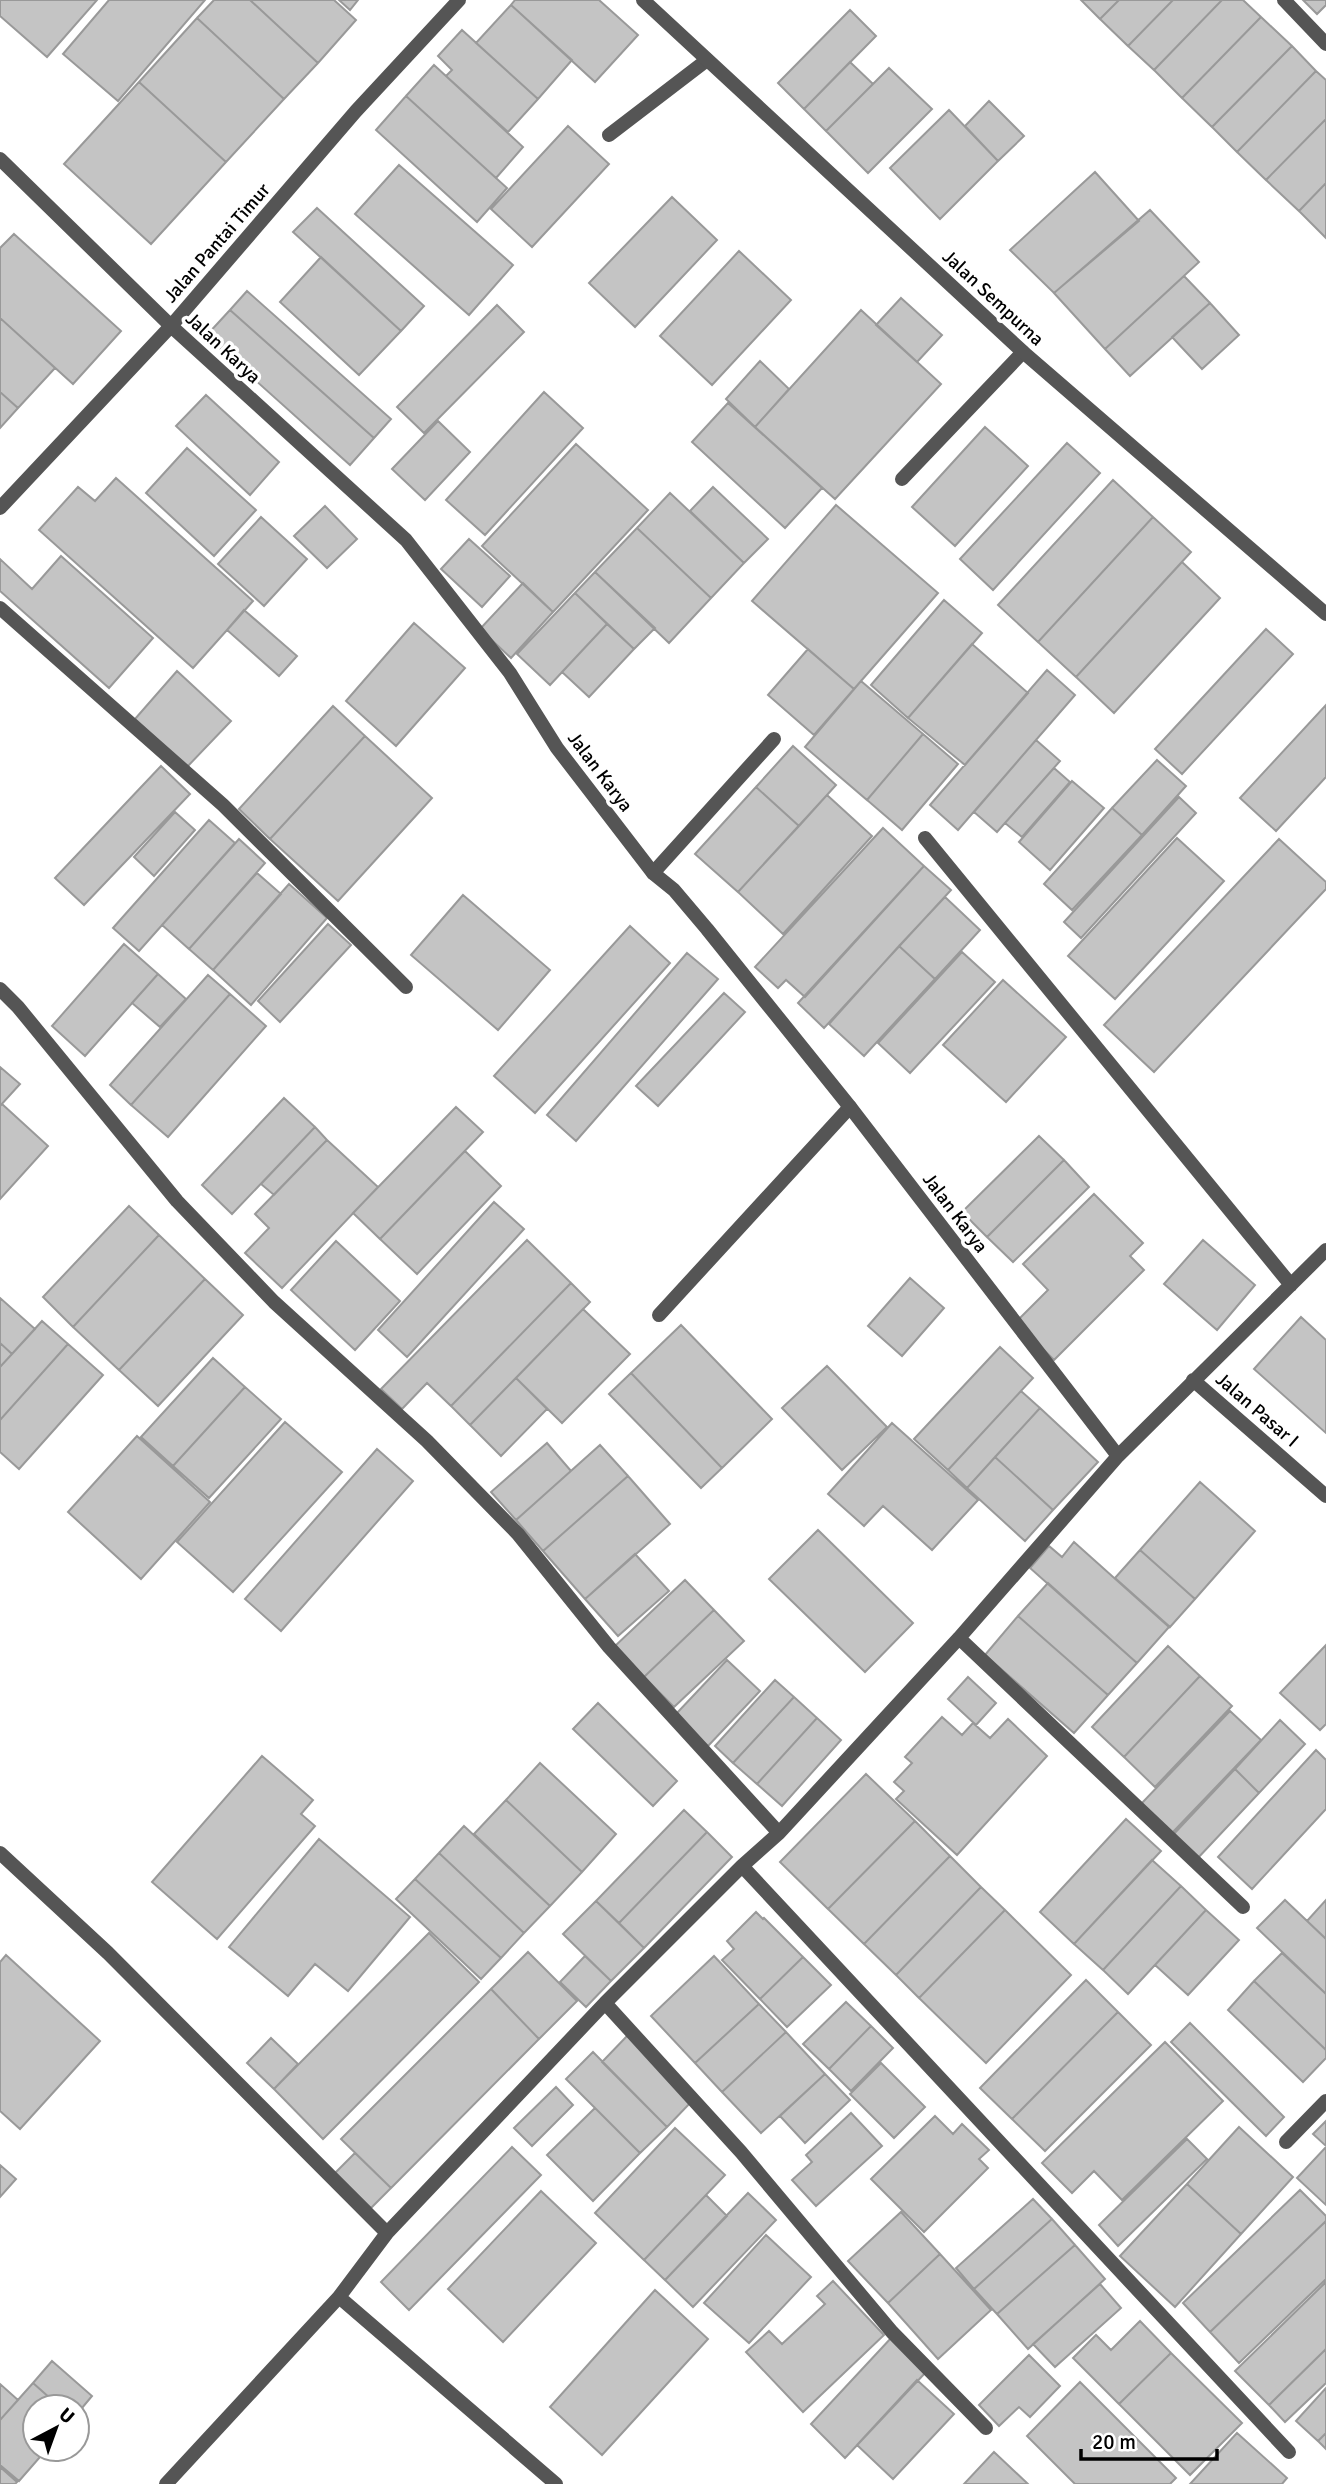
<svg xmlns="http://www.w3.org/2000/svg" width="1326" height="2484" font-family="Signika,sans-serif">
<rect width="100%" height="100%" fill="#fff"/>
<path fill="#c4c4c4" stroke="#999" stroke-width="2" d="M 0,0 L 97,0 L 47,57 L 0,16 Z
M 109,0 L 205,0 L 118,101 L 63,54 Z
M 214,0 L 250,0 L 318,63 L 284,99 L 197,18 Z
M 250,0 L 334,0 L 356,20 L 318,63 Z
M 339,0 L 358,0 L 350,10 Z
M 515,0 L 599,0 L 638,35 L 595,82 L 511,5 Z
M 1081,0 L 1119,0 L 1100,19 Z
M 1119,0 L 1173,0 L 1128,46 L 1100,19 Z
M 1173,0 L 1222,0 L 1154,70 L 1128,46 Z
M 1222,0 L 1243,0 L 1261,17 L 1182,98 L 1154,70 Z
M 1303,0 L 1326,0 L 1326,5 L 1317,14 Z
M 511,5 L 572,60 L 538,99 L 476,43 Z
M 850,10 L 876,36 L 804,109 L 778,83 Z
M 1261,17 L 1292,46 L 1212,127 L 1182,98 Z
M 197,18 L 284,99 L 226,162 L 139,82 Z
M 462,30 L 538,99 L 508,132 L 446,76 L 452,70 L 438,56 Z
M 1292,46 L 1316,71 L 1237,152 L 1212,127 Z
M 850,62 L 873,84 L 826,131 L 804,109 Z
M 434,65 L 523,147 L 496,178 L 406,96 Z
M 889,68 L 932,109 L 868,173 L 826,131 Z
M 1316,71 L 1326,80 L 1326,119 L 1266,180 L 1237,152 Z
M 139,82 L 226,162 L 151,244 L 64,164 Z
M 406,96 L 507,188 L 477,222 L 376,130 Z
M 989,101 L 1024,136 L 998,161 L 965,126 Z
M 949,110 L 998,161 L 940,219 L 890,168 Z
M 1326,119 L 1326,183 L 1299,211 L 1266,180 Z
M 568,126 L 609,164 L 532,247 L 491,209 Z
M 399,165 L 513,265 L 469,315 L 355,214 Z
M 1095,172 L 1139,221 L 1054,293 L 1010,250 Z
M 1326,183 L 1326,238 L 1299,211 Z
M 672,197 L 717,240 L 635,327 L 589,283 Z
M 317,208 L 424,306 L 401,331 L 293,232 Z
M 1150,210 L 1199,262 L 1105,349 L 1054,293 Z
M 14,234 L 121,331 L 73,384 L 0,318 L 0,248 Z
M 739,251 L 791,300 L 712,385 L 660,336 Z
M 321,257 L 401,331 L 359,375 L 280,302 Z
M 1184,276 L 1210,303 L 1130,376 L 1105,349 Z
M 247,291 L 391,419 L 374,438 L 230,310 Z
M 901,298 L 942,335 L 917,362 L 876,325 Z
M 1210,303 L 1239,335 L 1202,369 L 1172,337 Z
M 497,305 L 524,332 L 424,433 L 397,407 Z
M 230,310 L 374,438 L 350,465 L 206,336 Z
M 861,310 L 941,384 L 835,499 L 755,427 Z
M 0,318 L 55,368 L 18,408 L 0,392 Z
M 760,361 L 789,389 L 755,427 L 726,399 Z
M 0,392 L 18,408 L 0,428 Z
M 544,392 L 583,428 L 485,535 L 446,500 Z
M 206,395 L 279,462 L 250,495 L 176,426 Z
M 728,403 L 822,488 L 785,528 L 692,442 Z
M 438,421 L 470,452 L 425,500 L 392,469 Z
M 985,427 L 1028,466 L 955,546 L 912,507 Z
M 1067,443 L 1100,473 L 993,590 L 960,559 Z
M 576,444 L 648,510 L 553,612 L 482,546 Z
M 187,448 L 256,510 L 214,556 L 146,493 Z
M 116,478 L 253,601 L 193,668 L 39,530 L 78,487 L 95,501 Z
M 1113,480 L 1153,517 L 1038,642 L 998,605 Z
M 713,487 L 768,539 L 744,563 L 690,511 Z
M 670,493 L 744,563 L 711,598 L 637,528 Z
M 836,505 L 938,593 L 854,689 L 752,601 Z
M 325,506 L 357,539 L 327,568 L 294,536 Z
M 261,517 L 307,559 L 264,606 L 218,564 Z
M 1153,517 L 1191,552 L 1076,677 L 1038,642 Z
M 637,528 L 711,598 L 669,643 L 595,572 Z
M 469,539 L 510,576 L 482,607 L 441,569 Z
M 61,556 L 153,638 L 109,688 L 0,591 L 0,559 L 32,589 Z
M 1182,562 L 1220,598 L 1114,713 L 1076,677 Z
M 595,572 L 655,628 L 634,649 L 575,593 Z
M 523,583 L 553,612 L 511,658 L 480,629 Z
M 575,593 L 607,624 L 550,685 L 517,654 Z
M 944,600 L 982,633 L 908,718 L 871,685 Z
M 244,610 L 297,656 L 279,676 L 227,630 Z
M 414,623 L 465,668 L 396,746 L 346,701 Z
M 607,624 L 634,649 L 589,697 L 562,672 Z
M 1266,629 L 1293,654 L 1182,774 L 1155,749 Z
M 972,644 L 1028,693 L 965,765 L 908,718 Z
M 808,649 L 854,689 L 814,735 L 768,695 Z
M 1047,670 L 1075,695 L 958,830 L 930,805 Z
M 177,671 L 231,721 L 187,767 L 135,719 Z
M 861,681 L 923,734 L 867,800 L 805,747 Z
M 1326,705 L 1326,777 L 1276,831 L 1240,798 Z
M 333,706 L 365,736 L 270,839 L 239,809 Z
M 923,734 L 958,764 L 902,830 L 867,800 Z
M 365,736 L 432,798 L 338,901 L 270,839 Z
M 1036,740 L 1060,761 L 997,832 L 974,812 Z
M 793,746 L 836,785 L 799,826 L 756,787 Z
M 1157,760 L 1186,786 L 1142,835 L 1112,808 Z
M 161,766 L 190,794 L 84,905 L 55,878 Z
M 1054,768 L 1070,782 L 1022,837 L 1005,823 Z
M 1072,781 L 1104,808 L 1050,870 L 1019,842 Z
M 756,787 L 799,826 L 738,892 L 695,854 Z
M 827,795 L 872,836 L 783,934 L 738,892 Z
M 1179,797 L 1196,813 L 1081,938 L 1064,922 Z
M 1112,808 L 1142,835 L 1072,910 L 1044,884 Z
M 175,812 L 195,830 L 154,876 L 134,857 Z
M 209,820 L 235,843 L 139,951 L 113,928 Z
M 883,828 L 924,866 L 805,997 L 786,980 L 778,988 L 755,967 Z
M 1177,838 L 1224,881 L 1115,999 L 1068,956 Z
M 239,839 L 265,863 L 189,949 L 162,925 Z
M 1279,839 L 1326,882 L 1326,889 L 1154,1072 L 1104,1025 Z
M 924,866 L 951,890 L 824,1028 L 798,1003 Z
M 257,873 L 281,894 L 213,970 L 189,949 Z
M 289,884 L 327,918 L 251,1005 L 213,970 Z
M 463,895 L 550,970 L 498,1030 L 411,955 Z
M 945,897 L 980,930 L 935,979 L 899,946 Z
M 328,924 L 351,945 L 280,1022 L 258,1001 Z
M 630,926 L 670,963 L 535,1113 L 494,1076 Z
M 124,944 L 158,974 L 85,1056 L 52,1026 Z
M 899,946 L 935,979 L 864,1056 L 829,1024 Z
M 962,952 L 995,982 L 910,1073 L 878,1043 Z
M 687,953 L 718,979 L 576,1141 L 547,1115 Z
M 158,974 L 186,999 L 160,1027 L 132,1003 Z
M 208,975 L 230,994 L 131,1105 L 110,1085 Z
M 1003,980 L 1066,1037 L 1006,1102 L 943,1045 Z
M 724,993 L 745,1012 L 658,1106 L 636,1086 Z
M 230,994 L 266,1026 L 168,1137 L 131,1105 Z
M 0,1067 L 20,1084 L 0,1106 Z
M 284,1098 L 315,1127 L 232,1214 L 202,1185 Z
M 2,1104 L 48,1146 L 0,1199 L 0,1106 Z
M 456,1107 L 483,1132 L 380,1239 L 353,1213 Z
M 315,1127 L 327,1140 L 274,1195 L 261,1184 Z
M 1039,1136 L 1064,1160 L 987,1237 L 962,1212 Z
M 327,1140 L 378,1187 L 282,1288 L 245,1253 L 269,1228 L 255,1214 Z
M 465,1151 L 501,1186 L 417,1274 L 380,1239 Z
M 1064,1160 L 1089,1187 L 1013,1262 L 987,1237 Z
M 1094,1194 L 1143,1243 L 1130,1256 L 1144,1270 L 1054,1360 L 1016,1322 L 1048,1290 L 1023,1264 Z
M 494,1202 L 524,1229 L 407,1357 L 378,1330 Z
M 129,1206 L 159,1235 L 73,1327 L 43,1297 Z
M 159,1235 L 205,1279 L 119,1370 L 73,1327 Z
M 527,1240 L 571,1283 L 451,1406 L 427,1383 L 402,1409 L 381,1389 Z
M 1203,1240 L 1255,1285 L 1217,1330 L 1164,1284 Z
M 336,1241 L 400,1301 L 355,1350 L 291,1290 Z
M 910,1278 L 944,1308 L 902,1356 L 868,1326 Z
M 205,1279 L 243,1315 L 158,1406 L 119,1370 Z
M 571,1283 L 590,1302 L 470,1425 L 451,1406 Z
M 0,1298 L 35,1329 L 12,1354 L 0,1343 Z
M 583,1309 L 630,1354 L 562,1423 L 516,1378 Z
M 1301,1317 L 1326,1340 L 1326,1433 L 1254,1369 Z
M 42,1321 L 68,1344 L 0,1420 L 0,1367 Z
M 681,1325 L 772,1419 L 722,1468 L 631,1373 Z
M 0,1343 L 12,1354 L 0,1367 Z
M 68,1344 L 103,1375 L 19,1469 L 0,1452 L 0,1420 Z
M 1000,1347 L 1033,1378 L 948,1470 L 914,1439 Z
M 213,1358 L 245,1387 L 173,1466 L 141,1437 Z
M 827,1366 L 887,1427 L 842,1470 L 782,1408 Z
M 631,1373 L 722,1468 L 701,1488 L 609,1394 Z
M 516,1378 L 547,1409 L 501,1456 L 470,1425 Z
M 245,1387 L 281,1419 L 209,1498 L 173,1466 Z
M 1021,1391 L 1040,1408 L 967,1488 L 948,1470 Z
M 1040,1408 L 1098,1462 L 1053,1510 L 995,1457 Z
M 285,1422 L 342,1472 L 233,1592 L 177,1542 Z
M 892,1423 L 978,1500 L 932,1550 L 883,1506 L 864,1526 L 828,1494 Z
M 137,1436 L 210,1502 L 141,1579 L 68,1512 Z
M 547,1443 L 571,1471 L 516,1520 L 491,1492 Z
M 600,1445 L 628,1476 L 543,1551 L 516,1520 Z
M 377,1449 L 413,1481 L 281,1631 L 245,1599 Z
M 995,1457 L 1053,1510 L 1025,1541 L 967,1488 Z
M 628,1476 L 670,1524 L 585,1599 L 543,1551 Z
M 1200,1482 L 1255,1531 L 1195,1599 L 1140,1550 Z
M 818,1530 L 913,1623 L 865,1672 L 769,1579 Z
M 1074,1542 L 1169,1627 L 1137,1663 L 1030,1568 L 1049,1546 L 1062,1557 Z
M 1140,1550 L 1195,1599 L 1170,1627 L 1115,1578 Z
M 635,1554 L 669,1591 L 618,1636 L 585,1599 Z
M 685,1580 L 714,1610 L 644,1677 L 615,1646 Z
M 1048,1583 L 1137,1663 L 1108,1695 L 1018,1616 Z
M 714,1610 L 744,1641 L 674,1707 L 644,1677 Z
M 1018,1616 L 1108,1695 L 1074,1733 L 985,1655 Z
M 1326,1645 L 1326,1724 L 1320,1730 L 1280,1693 Z
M 1168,1646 L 1200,1676 L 1124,1757 L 1092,1727 Z
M 727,1660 L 760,1691 L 708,1746 L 676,1714 Z
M 1200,1676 L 1232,1706 L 1155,1787 L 1124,1757 Z
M 968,1677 L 996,1703 L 976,1725 L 948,1699 Z
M 775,1680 L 794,1697 L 733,1763 L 715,1746 Z
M 794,1697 L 817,1718 L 757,1784 L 733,1763 Z
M 598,1703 L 677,1781 L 653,1806 L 573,1729 Z
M 1230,1711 L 1261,1740 L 1172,1833 L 1141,1804 Z
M 942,1717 L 962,1735 L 973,1723 L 990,1738 L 1008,1719 L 1047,1756 L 957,1855 L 896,1799 L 904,1791 L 894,1782 L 912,1763 L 905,1757 Z
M 817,1718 L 841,1740 L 782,1806 L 757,1784 Z
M 1280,1720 L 1305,1744 L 1259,1793 L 1235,1769 Z
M 1316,1750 L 1326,1760 L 1326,1809 L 1252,1889 L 1218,1857 Z
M 262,1756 L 313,1800 L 301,1814 L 315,1826 L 217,1939 L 152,1882 Z
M 540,1763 L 616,1834 L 582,1872 L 506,1800 Z
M 1235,1769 L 1259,1793 L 1196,1860 L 1171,1837 Z
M 866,1774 L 915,1821 L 828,1909 L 780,1862 Z
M 506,1800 L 582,1872 L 550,1906 L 474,1834 Z
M 684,1810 L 707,1832 L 619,1923 L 596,1901 Z
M 1126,1819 L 1161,1851 L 1074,1944 L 1040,1912 Z
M 915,1821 L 950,1856 L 864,1944 L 828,1909 Z
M 464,1826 L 550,1906 L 524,1933 L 439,1853 Z
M 707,1832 L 732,1857 L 644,1948 L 619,1923 Z
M 319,1839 L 410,1917 L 348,1991 L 315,1964 L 288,1996 L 229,1947 Z
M 439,1853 L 524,1933 L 501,1958 L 415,1879 Z
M 950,1856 L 981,1887 L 896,1975 L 864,1944 Z
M 1152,1860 L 1181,1886 L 1103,1970 L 1074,1944 Z
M 415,1879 L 501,1958 L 481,1979 L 396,1899 Z
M 1181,1886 L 1206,1910 L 1128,1994 L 1103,1970 Z
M 981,1887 L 1005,1910 L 919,1998 L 896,1975 Z
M 1285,1900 L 1326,1939 L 1326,1994 L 1257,1928 Z
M 1326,1900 L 1326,1939 L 1307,1921 Z
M 596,1901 L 644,1948 L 611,1981 L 563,1934 Z
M 1005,1910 L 1071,1975 L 986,2063 L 919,1998 Z
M 1206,1910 L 1239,1940 L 1188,1995 L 1155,1965 Z
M 756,1912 L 763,1919 L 764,1918 L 803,1957 L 760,1999 L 722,1960 L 734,1949 L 727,1941 Z
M 429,1933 L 479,1982 L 323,2139 L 274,2089 Z
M 528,1952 L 577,2001 L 539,2039 L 491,1989 Z
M 1282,1953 L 1326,1994 L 1326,2050 L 1254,1981 Z
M 6,1955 L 100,2041 L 20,2129 L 0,2111 L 0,1962 Z
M 585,1956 L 611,1981 L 586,2007 L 560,1982 Z
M 714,1956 L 759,2004 L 695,2063 L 651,2016 Z
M 803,1957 L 831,1985 L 787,2027 L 760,1999 Z
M 1086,1980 L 1118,2012 L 1012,2119 L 980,2088 Z
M 1254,1981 L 1326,2050 L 1326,2058 L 1303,2082 L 1228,2010 Z
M 491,1989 L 539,2039 L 391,2188 L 341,2139 Z
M 846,2002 L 871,2026 L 829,2069 L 803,2044 Z
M 759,2004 L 786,2032 L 722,2092 L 695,2063 Z
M 1118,2012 L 1151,2045 L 1045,2151 L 1012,2119 Z
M 1190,2023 L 1284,2117 L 1266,2136 L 1171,2042 Z
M 871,2026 L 893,2048 L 851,2091 L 829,2069 Z
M 786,2032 L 825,2074 L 761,2133 L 722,2092 Z
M 628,2035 L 693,2100 L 667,2127 L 602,2062 Z
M 271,2038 L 298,2064 L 274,2089 L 247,2063 Z
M 1165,2042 L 1223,2101 L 1122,2200 L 1094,2171 L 1072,2193 L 1042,2163 Z
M 593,2052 L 667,2127 L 640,2153 L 566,2079 Z
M 881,2063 L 925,2107 L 894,2138 L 850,2094 Z
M 825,2074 L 850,2100 L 805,2143 L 780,2116 Z
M 556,2087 L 573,2105 L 532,2146 L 514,2128 Z
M 595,2108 L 640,2153 L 593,2201 L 547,2155 Z
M 851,2113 L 882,2146 L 816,2206 L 792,2180 L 812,2162 L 806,2155 Z
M 935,2116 L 953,2134 L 962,2124 L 989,2150 L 979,2159 L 988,2168 L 924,2232 L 871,2179 Z
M 1326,2121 L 1326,2146 L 1313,2134 Z
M 1239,2127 L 1293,2177 L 1241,2234 L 1187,2184 Z
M 675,2128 L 725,2175 L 644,2260 L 595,2213 Z
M 1187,2139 L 1207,2159 L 1118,2246 L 1099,2225 Z
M 512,2147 L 541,2175 L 409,2310 L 381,2282 Z
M 1326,2147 L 1326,2205 L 1297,2178 Z
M 355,2153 L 391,2188 L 371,2208 L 335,2173 Z
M 0,2165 L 16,2179 L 0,2197 Z
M 1187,2184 L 1241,2234 L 1175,2307 L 1120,2256 Z
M 1300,2190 L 1326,2216 L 1326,2221 L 1210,2332 L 1183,2303 Z
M 541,2191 L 596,2243 L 503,2342 L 448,2289 Z
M 748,2193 L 776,2220 L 693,2307 L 665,2280 Z
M 706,2195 L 727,2216 L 665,2280 L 644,2260 Z
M 1033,2199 L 1052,2219 L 974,2289 L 956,2268 Z
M 901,2212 L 940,2254 L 888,2303 L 848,2261 Z
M 1052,2219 L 1075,2245 L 997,2314 L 974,2289 Z
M 1326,2221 L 1326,2279 L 1239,2363 L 1210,2332 Z
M 766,2235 L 811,2277 L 749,2343 L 704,2303 Z
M 1075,2245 L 1105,2279 L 1028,2349 L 997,2314 Z
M 940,2254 L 991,2310 L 938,2359 L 888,2303 Z
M 833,2281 L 884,2335 L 803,2412 L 746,2352 L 769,2331 L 782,2344 L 825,2304 L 817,2296 Z
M 1326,2282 L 1326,2349 L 1269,2405 L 1235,2371 Z
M 1100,2284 L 1121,2308 L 1055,2367 L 1033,2344 Z
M 655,2290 L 708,2339 L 602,2455 L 550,2407 Z
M 1140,2321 L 1171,2353 L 1119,2404 L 1073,2358 L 1096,2335 L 1111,2350 Z
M 892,2337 L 927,2371 L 845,2458 L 811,2424 Z
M 1326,2349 L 1326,2383 L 1285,2422 L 1269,2405 Z
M 1171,2353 L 1242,2423 L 1190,2475 L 1119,2404 Z
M 1029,2355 L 1060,2386 L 1030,2417 L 1019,2407 L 999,2426 L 979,2405 Z
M 52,2361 L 92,2396 L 77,2414 L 77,2407 L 60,2407 L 33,2383 Z
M 917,2380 L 954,2414 L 893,2479 L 857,2445 Z
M 1080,2382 L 1176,2478 L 1170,2484 L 1075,2484 L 1027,2436 Z
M 33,2383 L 60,2407 L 35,2407 L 35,2449 L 47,2449 L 19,2481 L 0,2465 L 0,2420 Z
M 0,2384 L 18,2400 L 0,2420 Z
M 1326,2388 L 1326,2433 L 1318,2441 L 1296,2421 Z
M 1237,2433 L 1287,2478 L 1282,2484 L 1190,2484 Z
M 1326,2433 L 1326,2449 L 1318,2441 Z
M 994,2452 L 1028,2484 L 964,2484 Z
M 0,2467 L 17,2482 L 15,2484 L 0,2484 Z"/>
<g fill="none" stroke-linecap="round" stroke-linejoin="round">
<path stroke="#555" stroke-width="14" d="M 609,135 L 707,60
M 902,479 L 1023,352
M 653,873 L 774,739
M 659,1315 L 850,1107"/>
<path stroke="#555" stroke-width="14" d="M 643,0 L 1023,352 L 1326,614
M 1284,0 L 1326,44
M 0,159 L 171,326 L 406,540 L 510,673 L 557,748 L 653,873 L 674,890 L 707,929 L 850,1107 L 1118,1456
M 0,508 L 171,326 L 356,111 L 459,0
M 0,608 L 223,805 L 406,987
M 925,838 L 1291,1285
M 0,989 L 18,1007 L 177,1201 L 274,1302 L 427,1441 L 518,1534 L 609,1647 L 779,1833
M 1193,1380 L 1326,1496
M 959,1638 L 1243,1907
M 0,1853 L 108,1953 L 387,2233
M 742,1866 L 1289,2452
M 605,2003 L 741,2152 L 892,2332 L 986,2428
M 1286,2142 L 1326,2101
M 339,2297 L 556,2484
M 166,2484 L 339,2297 L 387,2233 L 605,2003 L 742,1866 L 779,1833 L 959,1638 L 1118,1456 L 1326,1250"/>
</g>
<g text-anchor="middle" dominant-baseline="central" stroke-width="7" stroke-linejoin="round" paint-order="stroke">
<g font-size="19" fill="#000" stroke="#fff">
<text transform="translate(217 243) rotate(-49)">Jalan Pantai Timur</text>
<text transform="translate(993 298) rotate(43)">Jalan Sempurna</text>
<text transform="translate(223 348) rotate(43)">Jalan Karya</text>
<text transform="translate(600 772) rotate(53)">Jalan Karya</text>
<text transform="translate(955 1213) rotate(53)">Jalan Karya</text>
<text transform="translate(1257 1410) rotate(41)">Jalan Pasar I</text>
</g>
</g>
<g transform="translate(56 2428) rotate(41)"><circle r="33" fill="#ffffff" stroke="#999999" stroke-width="2"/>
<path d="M0-5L12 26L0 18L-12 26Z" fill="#000000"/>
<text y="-10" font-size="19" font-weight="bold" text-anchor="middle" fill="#000000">U</text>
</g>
<path d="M1081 2449v10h136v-10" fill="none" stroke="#000000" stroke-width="3.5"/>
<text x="1092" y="2449" font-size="21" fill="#000000" stroke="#ffffff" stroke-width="5" paint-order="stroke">20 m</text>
</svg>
